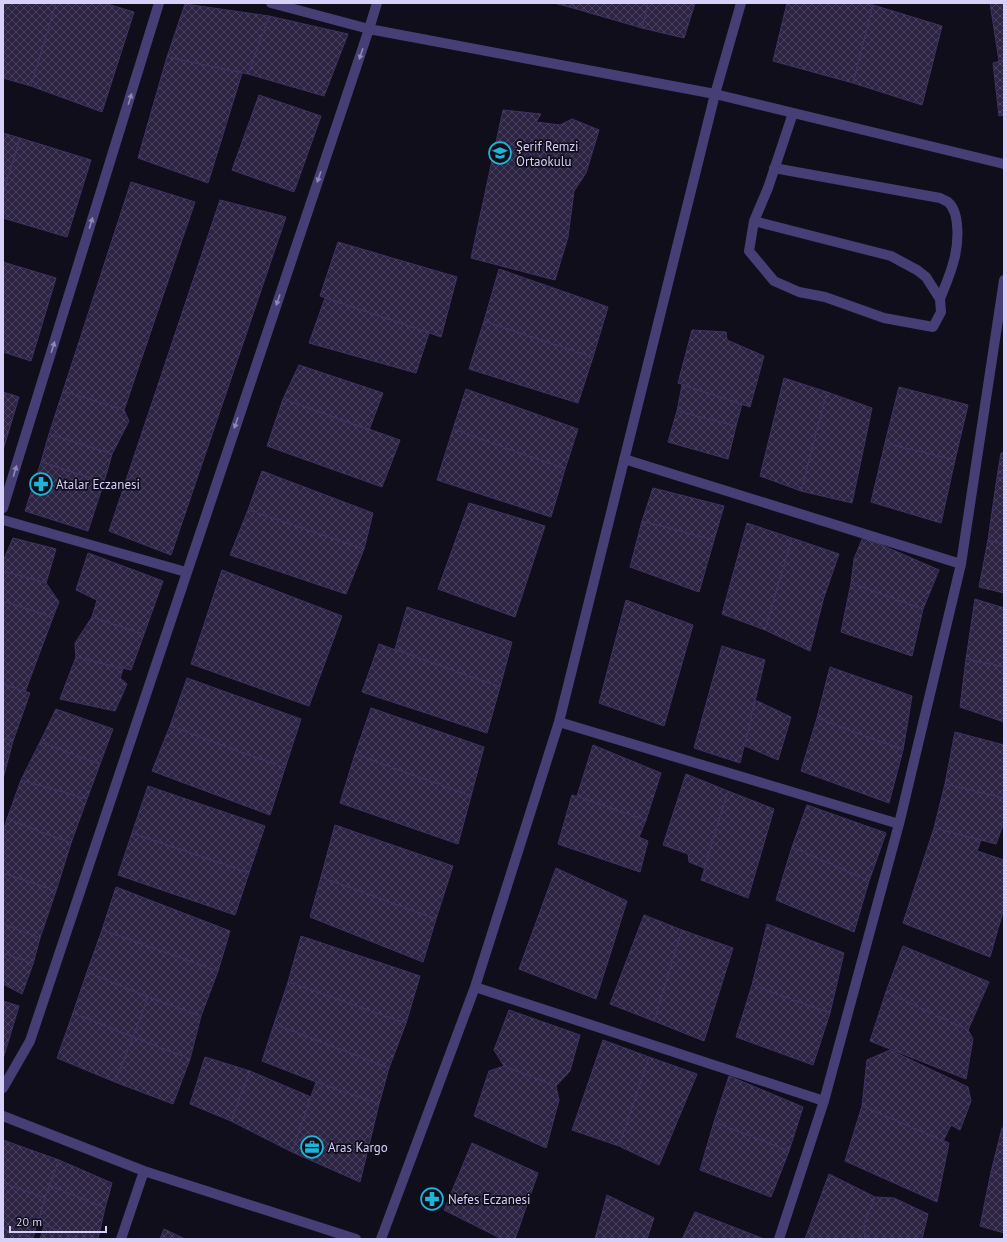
<svg xmlns="http://www.w3.org/2000/svg" width="1007" height="1242" font-family="'PT Sans',sans-serif">
<defs>
<pattern id="building-cross-hatch" width="8" height="8" patternUnits="userSpaceOnUse"><rect width="8" height="8" fill="#2c2442"/><path d="M0 0l8 8M0 8l8-8" fill="none" stroke="#4a435e"/></pattern>
</defs>
<rect width="100%" height="100%" fill="#110e1c"/>
<path fill="url(#building-cross-hatch)" stroke="#3f3263" d="M 3,3 L 56,3 L 31,86 L 3,78 Z
M 56,3 L 104,3 L 134,12 L 102,112 L 31,86 Z
M 554,3 L 575,3 L 573,8 Z
M 575,3 L 648,3 L 642,28 L 573,8 Z
M 648,3 L 695,3 L 684,38 L 642,28 Z
M 787,3 L 867,3 L 873,5 L 853,83 L 773,61 Z
M 990,3 L 1004,3 L 1004,60 L 999,61 Z
M 185,4 L 269,16 L 248,74 L 167,57 Z
M 873,5 L 942,26 L 922,105 L 853,83 Z
M 269,16 L 348,34 L 324,96 L 248,74 Z
M 167,57 L 242,73 L 208,183 L 138,158 Z
M 1004,60 L 1004,115 L 999,116 L 993,63 Z
M 259,95 L 321,116 L 294,192 L 232,170 Z
M 503,110 L 541,114 L 536,122 L 560,125 L 572,119 L 599,130 L 586,173 L 574,191 L 568,237 L 555,280 L 471,258 Z
M 3,133 L 20,138 L 3,194 Z
M 20,138 L 91,160 L 67,237 L 3,218 L 3,194 Z
M 131,182 L 195,202 L 124,410 L 63,391 Z
M 220,200 L 286,217 L 171,555 L 109,531 Z
M 338,242 L 457,277 L 441,337 L 320,296 Z
M 3,262 L 56,278 L 31,361 L 3,352 Z
M 499,269 L 608,307 L 593,357 L 484,321 Z
M 325,298 L 429,333 L 416,373 L 309,343 Z
M 484,321 L 593,357 L 578,403 L 469,369 Z
M 692,330 L 726,332 L 727,340 L 764,356 L 750,407 L 678,383 Z
M 299,365 L 383,393 L 369,430 L 283,399 Z
M 784,378 L 827,392 L 801,491 L 760,476 Z
M 682,385 L 742,404 L 736,426 L 677,411 Z
M 899,387 L 968,405 L 955,460 L 885,443 Z
M 466,389 L 578,429 L 565,469 L 453,429 Z
M 63,391 L 124,410 L 129,421 L 112,454 L 49,434 Z
M 3,392 L 19,397 L 3,450 Z
M 827,392 L 872,408 L 852,503 L 801,491 Z
M 283,399 L 400,440 L 382,487 L 267,446 Z
M 677,411 L 736,426 L 728,459 L 668,442 Z
M 453,429 L 565,469 L 551,517 L 437,480 Z
M 49,434 L 112,454 L 104,482 L 41,462 Z
M 885,443 L 955,460 L 941,523 L 871,502 Z
M 1001,453 L 1004,453 L 1004,479 L 997,477 Z
M 41,462 L 104,482 L 88,531 L 25,511 Z
M 262,471 L 373,513 L 364,549 L 248,510 Z
M 997,477 L 1004,479 L 1004,544 L 988,540 Z
M 653,488 L 724,506 L 714,540 L 642,521 Z
M 469,503 L 545,526 L 515,617 L 438,589 Z
M 248,510 L 364,549 L 346,594 L 230,555 Z
M 642,521 L 714,540 L 699,592 L 630,567 Z
M 747,523 L 792,538 L 765,630 L 722,614 Z
M 863,537 L 939,570 L 923,609 L 851,583 L 854,559 Z
M 13,538 L 56,549 L 46,583 L 3,571 L 3,561 Z
M 792,538 L 839,554 L 824,597 L 810,651 L 765,630 Z
M 988,540 L 1004,544 L 1004,593 L 979,587 Z
M 88,553 L 163,581 L 144,634 L 92,617 L 97,600 L 76,590 Z
M 222,570 L 342,616 L 309,706 L 191,664 Z
M 3,571 L 46,583 L 59,602 L 53,617 L 3,601 Z
M 851,583 L 923,609 L 912,656 L 841,632 Z
M 975,599 L 1004,608 L 1004,667 L 966,659 Z
M 626,600 L 693,625 L 664,726 L 599,703 Z
M 3,601 L 53,617 L 25,692 L 3,684 Z
M 407,607 L 512,642 L 500,687 L 395,649 Z
M 92,617 L 144,634 L 131,670 L 76,657 L 75,643 Z
M 379,644 L 500,687 L 487,733 L 362,692 Z
M 722,646 L 765,660 L 740,763 L 694,748 Z
M 76,657 L 123,669 L 120,678 L 127,684 L 115,711 L 60,699 Z
M 966,659 L 1004,667 L 1004,722 L 960,707 Z
M 830,667 L 912,696 L 903,750 L 817,718 Z
M 187,678 L 301,719 L 285,768 L 170,726 Z
M 3,684 L 30,693 L 13,741 L 3,738 Z
M 755,700 L 791,717 L 778,760 L 745,746 Z
M 371,708 L 484,747 L 471,796 L 355,754 Z
M 56,709 L 113,729 L 100,764 L 40,742 Z
M 817,718 L 903,750 L 889,803 L 801,771 Z
M 170,726 L 285,768 L 270,815 L 152,771 Z
M 955,732 L 1004,745 L 1004,798 L 945,784 Z
M 3,738 L 13,741 L 3,779 Z
M 40,742 L 100,764 L 87,799 L 21,780 Z
M 593,745 L 661,773 L 646,820 L 577,796 Z
M 355,754 L 471,796 L 458,844 L 340,803 Z
M 686,774 L 728,791 L 704,868 L 689,862 L 688,854 L 663,845 Z
M 21,780 L 87,799 L 71,843 L 7,819 Z
M 945,784 L 1004,798 L 1004,822 L 996,844 L 934,828 Z
M 148,786 L 265,826 L 249,873 L 132,833 Z
M 728,791 L 774,809 L 748,898 L 701,880 Z
M 572,795 L 646,820 L 639,837 L 648,841 L 640,872 L 558,844 Z
M 807,805 L 886,833 L 869,881 L 792,847 Z
M 7,819 L 71,843 L 56,891 L 3,873 L 3,832 Z
M 335,825 L 453,866 L 436,919 L 321,877 Z
M 934,828 L 981,840 L 977,851 L 1004,860 L 1004,908 L 990,957 L 903,923 Z
M 132,833 L 249,873 L 235,915 L 118,875 Z
M 792,847 L 869,881 L 854,932 L 776,900 Z
M 556,868 L 627,901 L 596,999 L 519,969 Z
M 3,873 L 56,891 L 40,938 L 3,924 Z
M 321,877 L 436,919 L 423,962 L 310,917 Z
M 116,887 L 230,931 L 218,971 L 102,930 Z
M 644,915 L 682,930 L 654,1021 L 610,1004 Z
M 3,924 L 40,938 L 33,964 L 3,953 Z
M 767,924 L 844,953 L 830,1013 L 752,985 Z
M 102,930 L 218,971 L 201,1016 L 148,997 L 87,972 Z
M 682,930 L 733,948 L 704,1041 L 654,1021 Z
M 301,936 L 420,976 L 406,1023 L 288,982 Z
M 903,946 L 989,982 L 968,1030 L 886,992 Z
M 3,953 L 33,964 L 22,994 L 3,984 Z
M 87,972 L 148,997 L 133,1037 L 73,1013 Z
M 288,982 L 406,1023 L 389,1068 L 274,1024 Z
M 752,985 L 830,1013 L 813,1065 L 736,1037 Z
M 886,992 L 968,1030 L 973,1039 L 966,1079 L 870,1041 Z
M 148,997 L 201,1016 L 190,1059 L 133,1037 Z
M 3,1001 L 19,1006 L 3,1059 Z
M 509,1010 L 580,1035 L 570,1071 L 556,1086 L 504,1066 L 494,1050 Z
M 73,1013 L 133,1037 L 115,1082 L 57,1058 Z
M 274,1024 L 389,1068 L 379,1104 L 316,1082 L 262,1061 Z
M 133,1037 L 190,1059 L 173,1104 L 115,1082 Z
M 603,1040 L 649,1057 L 619,1146 L 572,1130 Z
M 890,1050 L 968,1087 L 971,1101 L 960,1130 L 951,1125 L 943,1141 L 862,1106 L 867,1060 Z
M 205,1057 L 250,1071 L 231,1121 L 190,1104 Z
M 649,1057 L 697,1074 L 659,1165 L 619,1146 Z
M 504,1066 L 556,1086 L 559,1100 L 546,1148 L 474,1116 L 489,1071 Z
M 250,1071 L 311,1097 L 292,1152 L 231,1121 Z
M 729,1076 L 803,1107 L 789,1151 L 714,1122 Z
M 316,1082 L 379,1104 L 360,1182 L 292,1152 Z
M 862,1106 L 949,1143 L 937,1202 L 845,1161 Z
M 714,1122 L 789,1151 L 771,1197 L 700,1170 Z
M 1002,1128 L 1004,1128 L 1004,1176 L 991,1172 Z
M 3,1140 L 59,1160 L 45,1198 L 3,1183 Z
M 472,1143 L 538,1173 L 515,1239 L 502,1239 L 444,1210 Z
M 59,1160 L 112,1183 L 105,1208 L 49,1185 Z
M 991,1172 L 1004,1176 L 1004,1233 L 980,1226 Z
M 829,1174 L 875,1197 L 864,1224 L 865,1239 L 805,1239 Z
M 3,1183 L 45,1198 L 33,1238 L 3,1229 Z
M 49,1185 L 105,1208 L 98,1239 L 78,1239 L 38,1222 Z
M 607,1195 L 654,1218 L 647,1239 L 595,1239 Z
M 875,1197 L 894,1198 L 928,1214 L 922,1239 L 865,1239 L 864,1224 Z
M 695,1212 L 764,1239 L 682,1239 Z
M 44,1225 L 78,1239 L 40,1239 Z
M 3,1229 L 33,1238 L 3,1239 Z
M 164,1229 L 185,1239 L 160,1239 Z"/>
<g fill="none" stroke-linecap="round" stroke-linejoin="round">
<path stroke="#453f75" stroke-width="10" d="M 271,3 L 369,29 L 715,94 L 1004,164
M 774,168 L 940,198 C 942,199 946,201 948,202 C 961,213 958,246 954,260 C 951,273 945,286 940,299
M 754,221 L 891,256 L 917,270 L 926,277 L 940,299 L 941,312 L 933,327 L 884,318 L 825,297 L 799,292 L 774,281 L 749,251 L 754,221 L 768,188 L 793,113
M 624,459 L 961,564
M 3,508 L 159,3
M 3,520 L 186,572
M 559,722 L 899,824
M 475,987 L 824,1101
M 3,1088 L 30,1041 L 369,29 L 377,3
M 3,1116 L 144,1171 L 356,1239
M 121,1239 L 144,1171
M 381,1239 L 475,987 L 559,722 L 715,94 L 741,3
M 779,1239 L 824,1101 L 899,824 L 961,564 L 1004,280"/>
</g>
<defs><path id="oneway-solid" d="M-6-.8H1V-3.2L6.5 0L1 3.2V.8H-6Z"/></defs>
<g fill="#8e88b6">
<use href="#oneway-solid" transform="translate(361 54) rotate(109)"/>
<use href="#oneway-solid" transform="translate(130 99) rotate(-73)"/>
<use href="#oneway-solid" transform="translate(319 177) rotate(109)"/>
<use href="#oneway-solid" transform="translate(91 223) rotate(-73)"/>
<use href="#oneway-solid" transform="translate(278 300) rotate(109)"/>
<use href="#oneway-solid" transform="translate(53 347) rotate(-73)"/>
<use href="#oneway-solid" transform="translate(236 423) rotate(109)"/>
<use href="#oneway-solid" transform="translate(15 471) rotate(-73)"/>
</g>
<defs>
<g id="school-ring" transform="scale(1.15)"><circle r="9.5" fill="#110e1c" stroke="#1eb5d6" stroke-width="1.5"/><path d="M0-5L7-2L0 1L-7-2ZM-4 1L0 2.5L4 1V4Q0 6-4 4Z" fill="#1eb5d6"/></g>
<g id="pharmacy-ring" transform="scale(1.15)"><circle r="9.5" fill="#110e1c" stroke="#1eb5d6" stroke-width="1.5"/><path d="M-2-6h4v4h4v4h-4v4h-4v-4h-4v-4h4Z" fill="#1eb5d6"/></g>
<g id="office-ring" transform="scale(1.15)"><circle r="9.5" fill="#110e1c" stroke="#1eb5d6" stroke-width="1.5"/><path d="M-6-3h4V-5.5h4V-3h4V5H-6ZM-1-4.5V-3h2v-1.5ZM-6 0V1H6V0Z" fill="#1eb5d6"/></g>
</defs>
<g fill-rule="evenodd">
<use href="#school-ring" x="500" y="153"/>
<use href="#pharmacy-ring" x="41" y="484"/>
<use href="#office-ring" x="312" y="1147"/>
<use href="#pharmacy-ring" x="432" y="1199"/>
</g>
<g text-anchor="middle" dominant-baseline="central" stroke-width="3.5" stroke-linejoin="round" paint-order="stroke">
<g font-size="13" fill="#d7d0f8" stroke="#110e1c" text-anchor="start">
<text x="516" y="146">Şerif Remzi<tspan x="516" dy="15">Ortaokulu</tspan></text>
<text x="56" y="484">Atalar Eczanesi</text>
<text x="328" y="1147">Aras Kargo</text>
<text x="448" y="1199">Nefes Eczanesi</text>
</g>
</g>
<rect width="1007" height="1242" fill="none" stroke="#d7d0f8" stroke-width="8"/>
<path d="M10 1226v6h96v-6" fill="none" stroke="#d7d0f8" stroke-width="2"/>
<text x="16" y="1226" font-size="12" fill="#d7d0f8" stroke="#110e1c" stroke-width="3" paint-order="stroke">20 m</text>
</svg>
